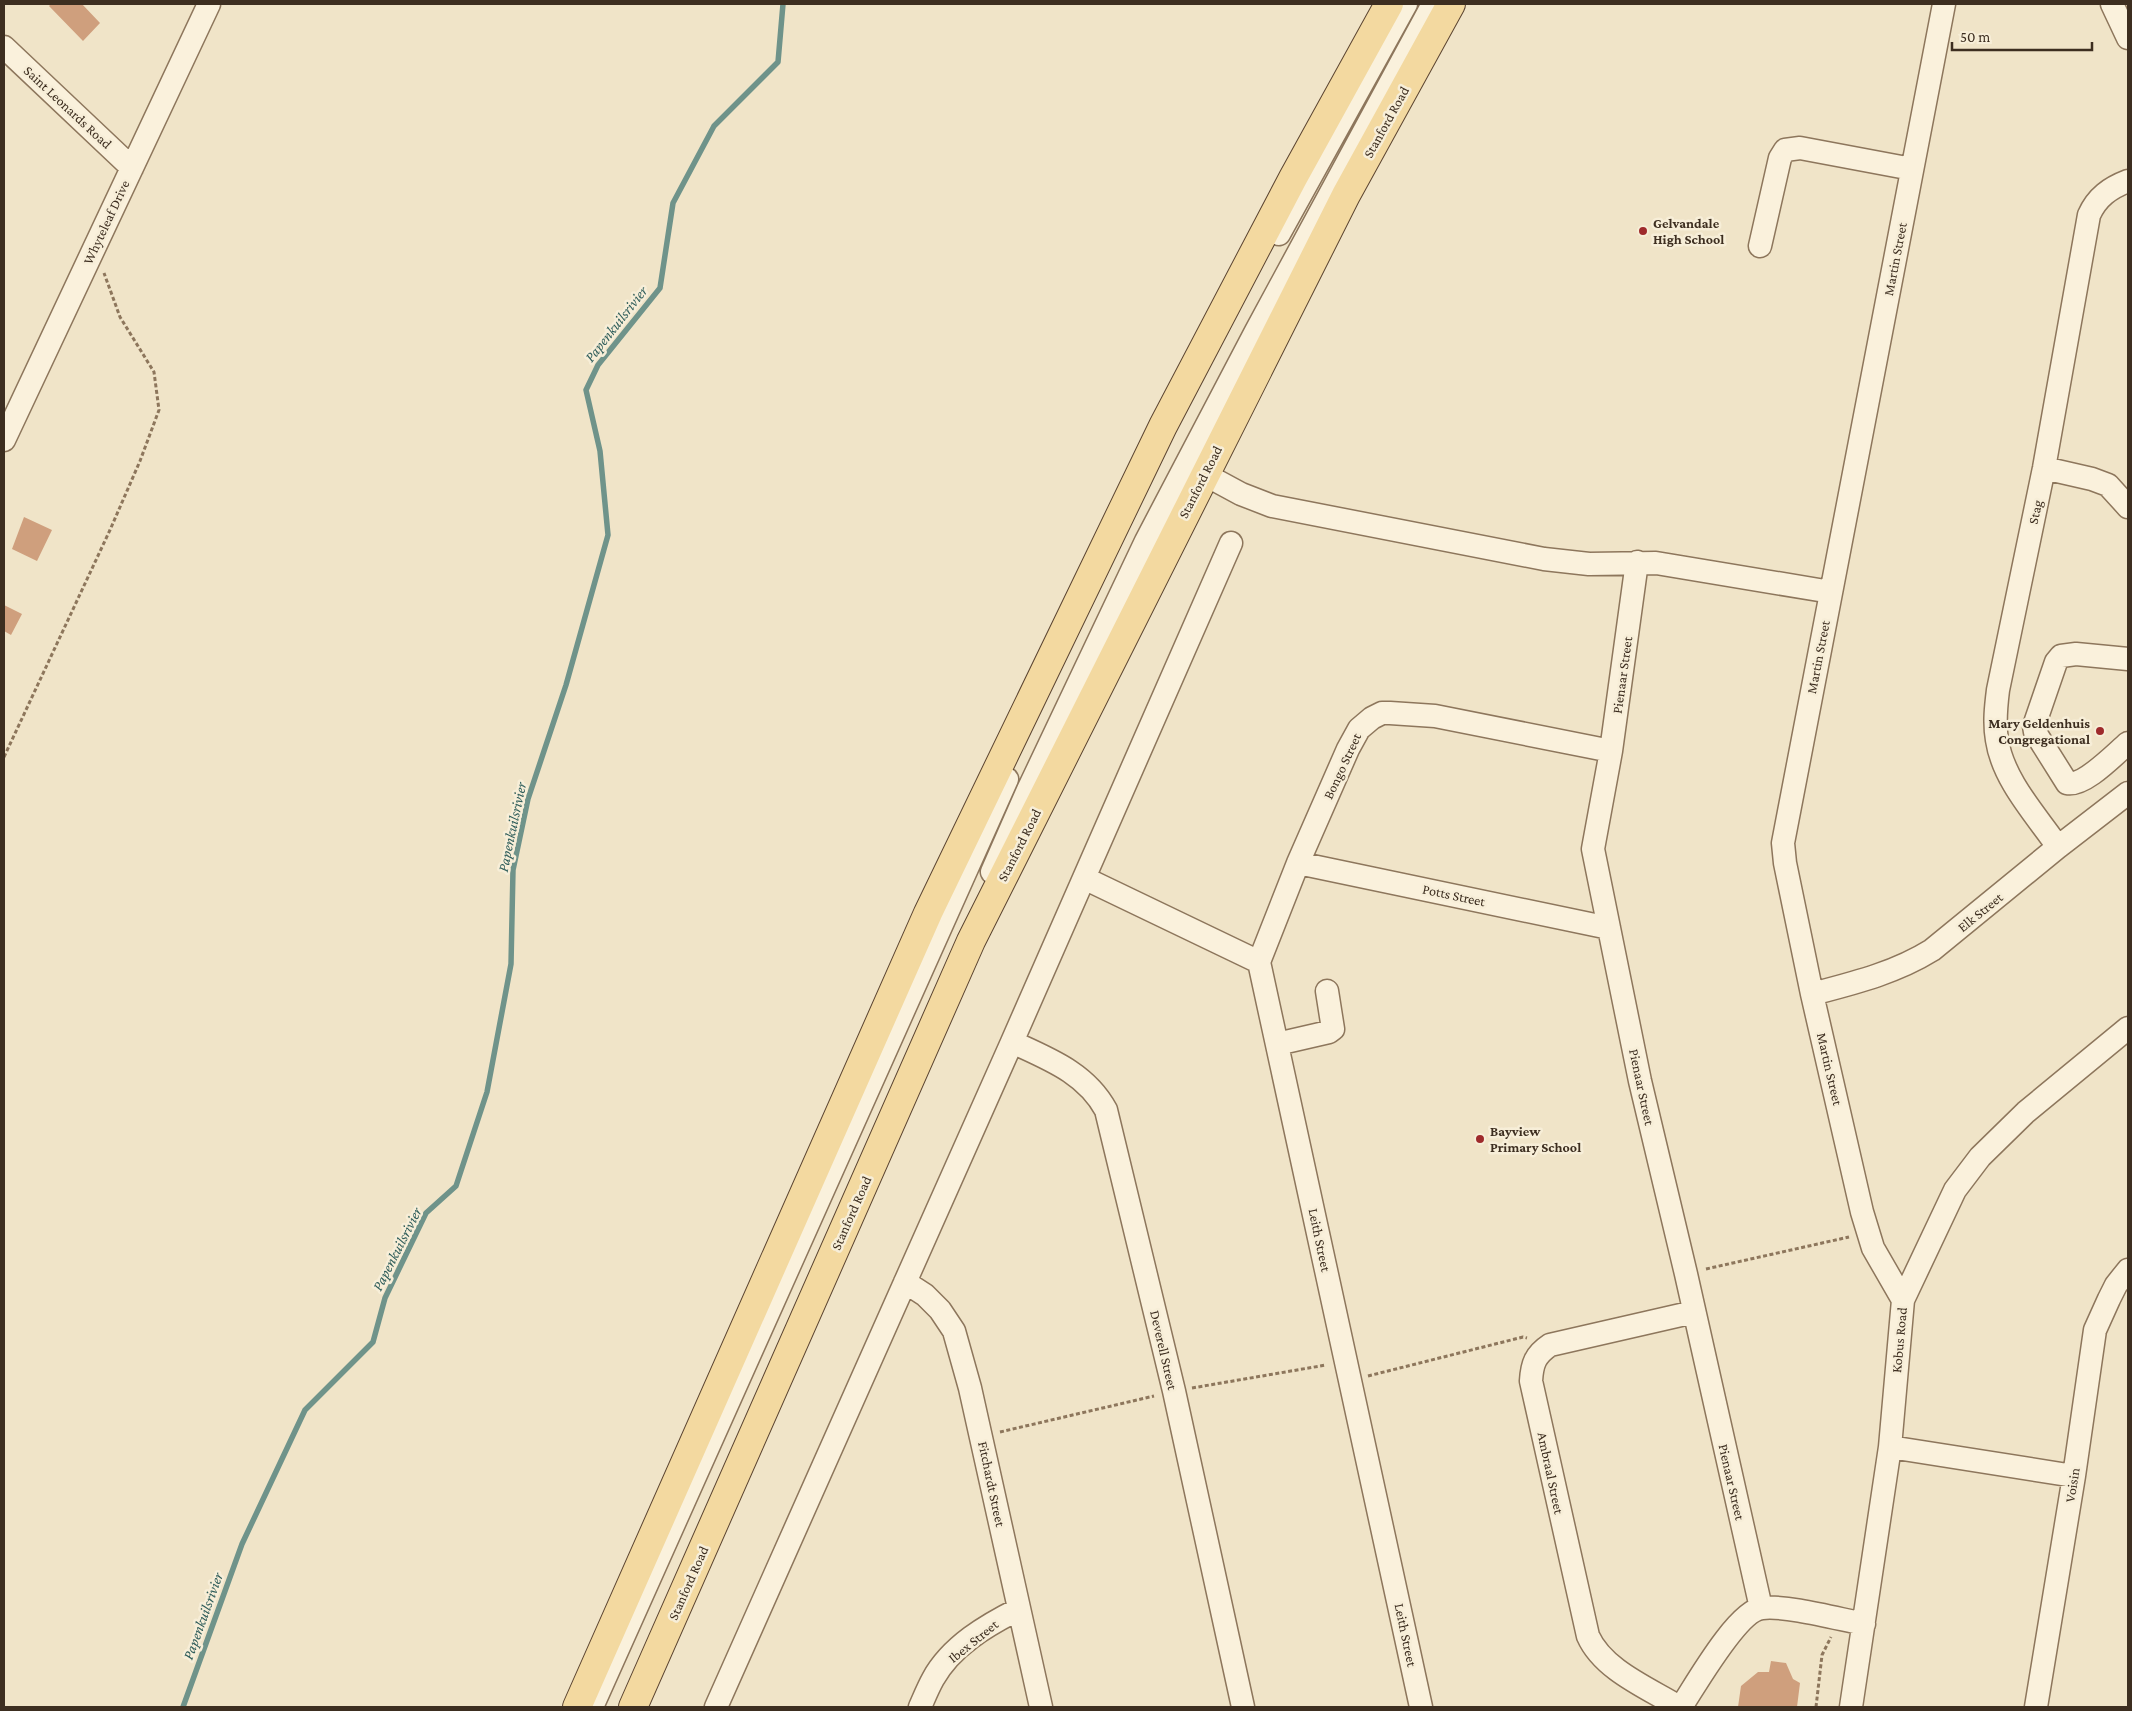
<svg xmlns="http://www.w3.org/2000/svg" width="2132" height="1711" font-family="'Crimson Pro',serif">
<rect width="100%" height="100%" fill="#f0e4c8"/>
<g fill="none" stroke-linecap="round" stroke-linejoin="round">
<path stroke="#6f938a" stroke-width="5.5" d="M 183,1707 L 242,1544 L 305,1410 L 373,1342 L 385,1298 L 426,1213 L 456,1186 L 487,1092 L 511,964 L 513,870 L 528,799 L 566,685 L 608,535 L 600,451 L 586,390 L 598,365 L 660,288 L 673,203 L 714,126 L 778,62 L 783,4"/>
</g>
<path fill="#cf9f7d" d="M 51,4 L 82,4 L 100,23 L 83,41 L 49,6 Z
M 24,517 L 52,530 L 37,561 L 12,549 Z
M 4,605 L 22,614 L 11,635 L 4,631 Z
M 1771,1661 L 1786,1663 L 1793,1679 L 1800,1683 L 1797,1707 L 1738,1707 L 1741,1686 L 1758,1672 L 1769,1672 Z"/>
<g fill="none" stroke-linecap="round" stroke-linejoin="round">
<g stroke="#8d765c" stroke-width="25">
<path id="minor" d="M 2112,4 L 2128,38
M 4,47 L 132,168
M 1279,234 L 1406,4
M 1760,246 L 1780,158 L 1785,150 L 1800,148 L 1912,169
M 4,440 L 209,4
M 2044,468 L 2092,479 L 2108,485 L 2128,507
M 1204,474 L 1241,494 L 1272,506 L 1544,559 L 1589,564 L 1656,563 L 1831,592
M 1637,562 L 1611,751 L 1593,849 L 1640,1081 L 1686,1274 L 1761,1608
M 2128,659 L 2076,654 L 2061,656 L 2056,662 L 2034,726 L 2035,732 L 2067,783 C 2084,787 2115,754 2128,743
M 2058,847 C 2036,815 2003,780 1997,740 C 1994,723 1996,706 1998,690 L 2044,468 L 2089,215 C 2097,197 2110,188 2128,181
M 1298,863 L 1609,928
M 992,872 L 1028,790 L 1146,541 L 1256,331 L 1433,4
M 1084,878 L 1259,962 L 1421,1707
M 1259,962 L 1298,863 L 1348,749 L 1359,729 L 1372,718 L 1382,713 L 1390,713 L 1435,716 L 1611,751
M 1812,994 C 1854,983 1895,973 1932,950 L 2058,847 L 2128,793
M 1012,1042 C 1049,1059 1086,1073 1106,1110 L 1174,1391 L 1243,1707
M 1277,1044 L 1329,1032 L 1333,1029 L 1327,991
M 905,1282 L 925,1295 L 940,1310 L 954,1331 L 970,1388 L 1041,1707
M 1903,1300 L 1873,1248 L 1862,1212 L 1812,994 L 1785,863 L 1783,843 L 1944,4
M 1890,1447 L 2074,1476
M 592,1707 L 1007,779
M 716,1707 L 1012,1042 L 1231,543
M 920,1707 C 924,1698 928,1688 933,1679 C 951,1646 987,1625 1019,1609
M 1679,1707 C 1648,1688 1603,1670 1588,1636 L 1531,1381 C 1532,1364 1535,1355 1550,1345 L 1694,1312
M 1681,1707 C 1695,1686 1737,1611 1762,1608 C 1787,1605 1838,1619 1864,1624
M 1851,1707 L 1890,1447 L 1903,1300 L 1955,1190 L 1980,1157 L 2026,1112 L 2128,1028
M 2036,1707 L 2074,1476 L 2095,1330 L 2109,1299 L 2116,1285 L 2128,1270"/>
</g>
<g stroke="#5b4430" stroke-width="30">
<path id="major" d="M 577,1707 L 928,913 L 1163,426 L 1293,178 L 1389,4
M 633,1707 L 971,941 L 1346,195 L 1451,4"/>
</g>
<path stroke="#8d765c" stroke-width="3" stroke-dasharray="4 2.5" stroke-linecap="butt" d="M 4,757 L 110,530 L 140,461 L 159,410 L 154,372 L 120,317 L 104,273
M 1706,1269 L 1849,1237
M 1368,1376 L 1523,1337 L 1527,1338
M 1192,1388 L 1326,1365
M 1000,1432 L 1154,1396
M 1816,1707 L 1822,1655 L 1831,1637"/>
<use href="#minor" stroke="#faf1dc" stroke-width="22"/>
<use href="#major" stroke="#f3d9a0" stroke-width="28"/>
</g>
<g fill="#9e2a2b" stroke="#f7eed8" stroke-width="2">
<circle cx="1643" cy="231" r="5"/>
<circle cx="2100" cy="731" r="5"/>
<circle cx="1480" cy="1139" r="5"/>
</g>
<g text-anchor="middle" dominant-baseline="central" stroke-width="5" stroke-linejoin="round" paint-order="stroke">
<g font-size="14" fill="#3d2e20" stroke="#f7eed8">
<text transform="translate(68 107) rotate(43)">Saint Leonards Road</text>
<text transform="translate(1386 122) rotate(-61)">Stanford Road</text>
<text transform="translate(106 222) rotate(-65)">Whyteleaf Drive</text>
<text transform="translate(1895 259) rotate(-79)">Martin Street</text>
<text transform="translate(1200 482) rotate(-63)">Stanford Road</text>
<text transform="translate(2035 512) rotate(-78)">Stag</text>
<text transform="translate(1818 657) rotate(-79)">Martin Street</text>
<text transform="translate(1622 675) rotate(-82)">Pienaar Street</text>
<text transform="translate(1342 766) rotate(-65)">Bongo Street</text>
<text transform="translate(1019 845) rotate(-63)">Stanford Road</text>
<text transform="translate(1454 895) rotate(12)">Potts Street</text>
<text transform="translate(1980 912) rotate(-39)">Elk Street</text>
<text transform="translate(1830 1069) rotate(77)">Martin Street</text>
<text transform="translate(1642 1087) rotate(78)">Pienaar Street</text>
<text transform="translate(851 1213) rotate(-66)">Stanford Road</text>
<text transform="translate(1320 1240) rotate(78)">Leith Street</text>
<text transform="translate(1899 1340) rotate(-85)">Kobus Road</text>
<text transform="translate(1164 1350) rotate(77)">Deverell Street</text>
<text transform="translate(1551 1473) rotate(78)">Ambraal Street</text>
<text transform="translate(1732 1482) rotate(77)">Pienaar Street</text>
<text transform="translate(992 1484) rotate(78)">Fitchardt Street</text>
<text transform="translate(2072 1485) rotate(-81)">Voisin</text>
<text transform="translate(688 1583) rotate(-66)">Stanford Road</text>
<text transform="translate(1406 1635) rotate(78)">Leith Street</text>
<text transform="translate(973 1641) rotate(-39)">Ibex Street</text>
</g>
<g font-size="14" font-weight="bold" fill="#3d2e20" stroke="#f7eed8" text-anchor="start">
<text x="1653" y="223">Gelvandale<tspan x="1653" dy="16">High School</tspan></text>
<text x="2090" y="723" text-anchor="end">Mary Geldenhuis<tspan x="2090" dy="16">Congregational</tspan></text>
<text x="1490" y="1131">Bayview<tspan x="1490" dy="16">Primary School</tspan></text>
</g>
<g font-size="15" font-style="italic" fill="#2f5d5a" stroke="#f7eed8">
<text transform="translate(616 324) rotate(-52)">Papenkuilsrivier</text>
<text transform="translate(512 827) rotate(-78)">Papenkuilsrivier</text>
<text transform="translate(397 1249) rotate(-63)">Papenkuilsrivier</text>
<text transform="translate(203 1616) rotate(-70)">Papenkuilsrivier</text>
</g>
</g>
<rect width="2132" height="1711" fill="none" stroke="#3d2e20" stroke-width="10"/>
<path d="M1952 42v8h140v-8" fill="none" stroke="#3d2e20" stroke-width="2.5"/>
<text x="1960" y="42" font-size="15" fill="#3d2e20" stroke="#f7eed8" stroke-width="4" paint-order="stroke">50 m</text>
</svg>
